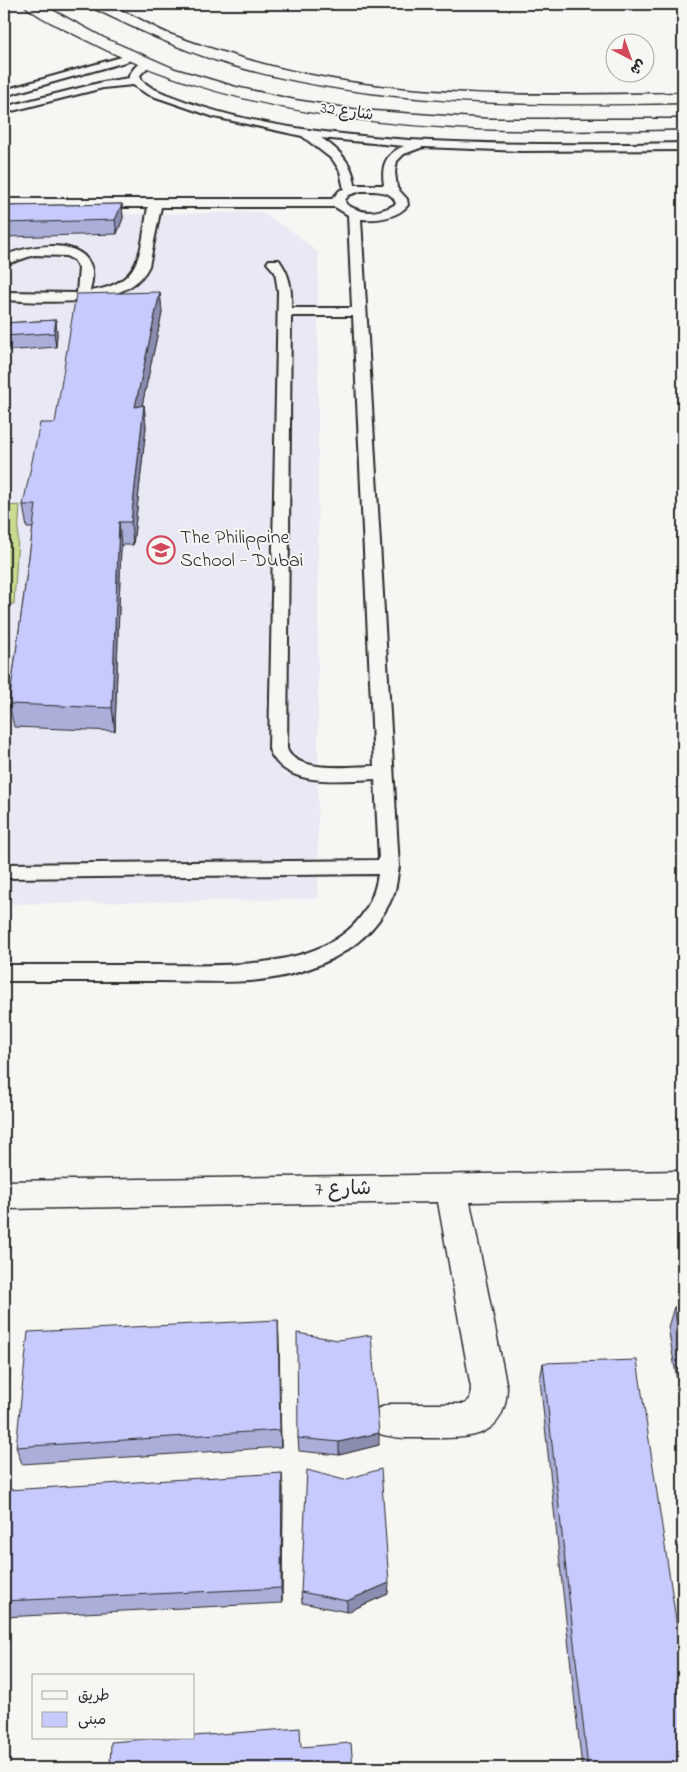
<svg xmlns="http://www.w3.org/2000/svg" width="687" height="1772" font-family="'Indie Flower','Playpen Sans Arabic',sans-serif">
<rect width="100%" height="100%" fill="#f6f6f2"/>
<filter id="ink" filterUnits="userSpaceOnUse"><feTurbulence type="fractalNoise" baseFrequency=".02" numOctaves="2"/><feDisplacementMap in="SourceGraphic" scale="10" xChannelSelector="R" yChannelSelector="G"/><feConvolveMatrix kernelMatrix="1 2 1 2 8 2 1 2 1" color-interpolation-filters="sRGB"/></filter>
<g filter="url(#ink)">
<path fill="#e8e9f5" d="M 262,212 L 297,235 L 318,253 L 318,899 L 4,904 L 4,217 Z"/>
<path fill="#c9db8f" stroke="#7a835d" d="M 20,505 L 14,604 L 4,604 L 4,506 Z"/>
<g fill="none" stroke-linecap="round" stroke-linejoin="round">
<g stroke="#2b2b2b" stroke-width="4">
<path id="service" d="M 132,54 L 136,55 L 137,57 L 136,59 L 4,96 L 4,90 Z
M 147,60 L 152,63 L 140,75 L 142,81 L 152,88 C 232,124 324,134 410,140 C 501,145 592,145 683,143 L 683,150 L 522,151 L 423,147 L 404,154 L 397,161 L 395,172 L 397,188 L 407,199 L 408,205 C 396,219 377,220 361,219 L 399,867 C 397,876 397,885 394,893 C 371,951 309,976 250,981 C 220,983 189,981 159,981 C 108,981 56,981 4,981 L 4,965 C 52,965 101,965 149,965 C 224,965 363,977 378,874 L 4,878 L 4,864 L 379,860 L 375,779 C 340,780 284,789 269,749 L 278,291 L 275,272 L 267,263 L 269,260 L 279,260 C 290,275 292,289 291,308 L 352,308 L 348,215 L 335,207 L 161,207 L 149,266 C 129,310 44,302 4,300 L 4,292 L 77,293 L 79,268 L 74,260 L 66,256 L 34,255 L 4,265 L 4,256 C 26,246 77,237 90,264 C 94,272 92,282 90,291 C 144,284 140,249 148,207 L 4,207 L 4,199 L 332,199 L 340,190 L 344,189 L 340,171 L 333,160 L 302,136 L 214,117 L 147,94 L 133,85 L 103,88 L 4,113 L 4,107 L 103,82 L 129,78 L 129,75 L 135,67 ZM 321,138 L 404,146 C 385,154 381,166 384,185 L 355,185 C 353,163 338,149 321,138 ZM 361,191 C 373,191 393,189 396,204 C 379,214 362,215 346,204 L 345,200 L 349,195 ZM 291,316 L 353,316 L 374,766 C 352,766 297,774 287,749 Z"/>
</g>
<g stroke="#2b2b2b" stroke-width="3">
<path id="minor" d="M 24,4 L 41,4 L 104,38 L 175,69 L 236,87 L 295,100 L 359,110 L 489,119 L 683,119 L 683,129 C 483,134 268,134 86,40 C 73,33 32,15 24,4 Z
M 89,4 C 119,2 145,25 172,35 C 216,51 261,65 306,74 C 428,100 559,95 683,93 L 683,103 C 533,106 377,107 231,65 C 182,51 137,29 91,7 Z
M 683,1171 L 683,1199 L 470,1202 L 507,1388 C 505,1441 467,1438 427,1438 C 410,1438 394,1439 377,1433 L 372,1421 L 377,1409 L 390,1404 L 465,1404 L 470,1399 L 471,1388 L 438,1202 L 4,1209 L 4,1181 Z"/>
</g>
<use href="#service" fill="#f6f6f2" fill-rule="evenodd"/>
<use href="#minor" fill="#f6f6f2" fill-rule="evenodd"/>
</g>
<path fill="#aaaed9" stroke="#2b2b2b" d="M 122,204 L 123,218 L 117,234 L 4,237 L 4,206 Z
M 160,292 L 162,313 L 142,405 L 144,405 L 146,427 L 133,545 L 121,545 L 115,731 L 14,727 L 9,704 L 33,528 L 27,528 L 23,505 L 55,423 Z
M 56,320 L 57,334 L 56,347 L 4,351 L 4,323 Z
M 674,1307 L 683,1307 L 683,1416 L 668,1327 Z
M 278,1320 L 281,1447 L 22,1464 L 16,1447 Z
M 338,1340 L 379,1445 L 339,1455 L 299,1451 L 298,1438 Z
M 543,1363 L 683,1768 L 582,1768 L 540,1380 Z
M 282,1473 L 283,1489 L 282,1603 L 4,1617 L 4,1522 Z
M 301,1592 L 388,1594 L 347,1612 L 302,1603 Z"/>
<path fill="#8b8db0" stroke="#2b2b2b" d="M 122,204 L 123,218 L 117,234 L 115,220 Z
M 160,292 L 162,313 L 137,429 L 135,407 Z
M 56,320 L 57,334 L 56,347 L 54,333 Z
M 144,405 L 146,427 L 133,545 L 131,522 Z
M 119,522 L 121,545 L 115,731 L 112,708 Z
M 278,1320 L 279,1338 L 281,1447 L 280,1430 Z
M 5,1358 L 10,1371 L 4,1429 L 4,1374 Z
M 379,1433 L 379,1445 L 339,1455 L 339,1442 Z
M 282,1473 L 283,1489 L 282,1603 L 281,1588 Z
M 389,1583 L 388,1594 L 347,1612 L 347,1601 Z"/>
<path fill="#c6cafc" stroke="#2b2b2b" d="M 122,204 L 115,220 L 4,223 L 4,206 Z
M 160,292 L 135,407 L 144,405 L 131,522 L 119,522 L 112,708 L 9,704 L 36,505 L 23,505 L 40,423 L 55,423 L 76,294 Z
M 56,320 L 54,333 L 4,336 L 4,323 Z
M 674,1307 L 683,1307 L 683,1359 Z
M 278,1320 L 280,1430 L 16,1447 L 28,1332 Z
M 297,1333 L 338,1340 L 371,1335 L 379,1433 L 339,1442 L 298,1438 Z
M 4,1358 L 5,1358 L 4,1374 Z
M 637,1360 L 683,1666 L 683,1768 L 588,1768 L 543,1363 Z
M 381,1469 L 389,1583 L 347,1601 L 301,1592 L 307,1470 L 344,1480 Z
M 282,1473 L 281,1588 L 4,1601 L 4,1522 L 8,1490 Z
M 300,1728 L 301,1747 L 351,1743 L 353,1768 L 110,1768 L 111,1742 L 157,1738 L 194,1738 L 194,1736 Z"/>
</g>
<defs>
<g id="school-ring" transform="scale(1.4375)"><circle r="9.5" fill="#f6f6f2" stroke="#d1495b" stroke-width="1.5"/><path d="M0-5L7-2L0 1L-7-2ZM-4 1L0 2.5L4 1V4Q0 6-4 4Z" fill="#d1495b"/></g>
</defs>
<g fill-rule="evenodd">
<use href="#school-ring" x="161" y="550"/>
</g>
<g text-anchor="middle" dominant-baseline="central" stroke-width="4" stroke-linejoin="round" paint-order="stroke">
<g font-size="16" fill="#2b2b2b" stroke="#f6f6f2">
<text transform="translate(347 112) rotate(8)">شارع 32</text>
</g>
<g font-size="20" fill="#2b2b2b" stroke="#f6f6f2" text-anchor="start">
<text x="180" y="538">The Philippine<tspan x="180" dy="23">School - Dubai</tspan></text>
</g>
<g font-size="20" fill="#2b2b2b" stroke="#f6f6f2">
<text transform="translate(343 1190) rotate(-1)">شارع 7</text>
</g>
</g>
<rect width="687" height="1772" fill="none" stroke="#f6f6f2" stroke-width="20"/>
<rect x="10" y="10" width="667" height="1752" fill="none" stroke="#2b2b2b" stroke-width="2" filter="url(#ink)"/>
<rect x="32" y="1674" width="162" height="65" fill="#f6f6f2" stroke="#a5a5a2"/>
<rect x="42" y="1691" width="25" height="8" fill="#f6f6f2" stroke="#a5a5a2"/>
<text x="78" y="1700" font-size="15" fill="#2b2b2b">طريق</text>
<rect x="42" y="1712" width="25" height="15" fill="#c6cafc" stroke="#a5a5a2"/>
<text x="78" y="1724" font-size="15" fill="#2b2b2b">مبنى</text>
<g transform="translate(630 58) rotate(139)"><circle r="24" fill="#f6f6f2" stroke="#a5a5a2"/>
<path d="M0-4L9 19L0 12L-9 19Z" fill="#d1495b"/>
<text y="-8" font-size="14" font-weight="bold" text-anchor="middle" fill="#2b2b2b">ش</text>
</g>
</svg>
